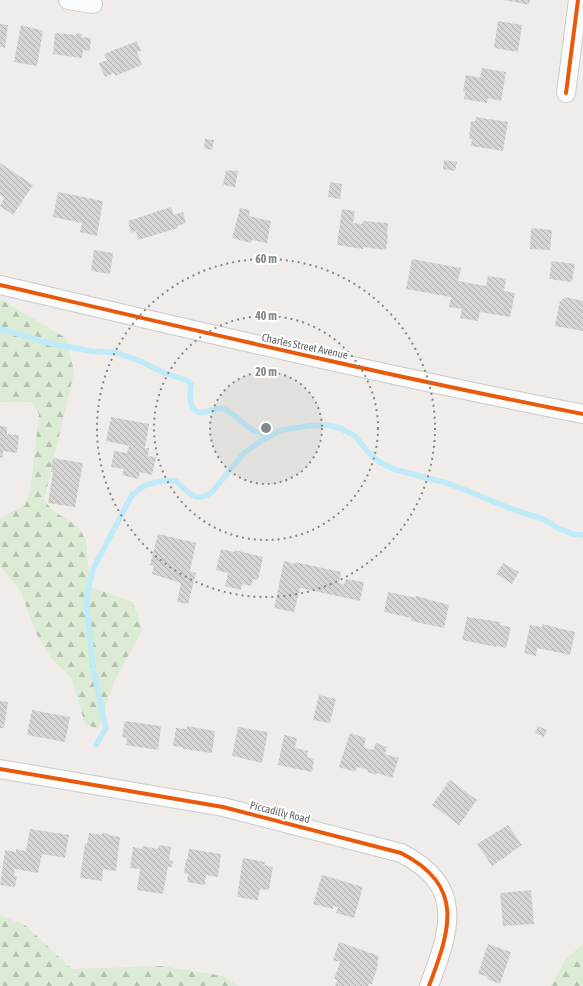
<svg xmlns="http://www.w3.org/2000/svg" width="583" height="986" font-family="'Asap Condensed',sans-serif">
<defs>
<pattern id="forest-firs" width="22" height="20" patternUnits="userSpaceOnUse"><rect width="22" height="20" fill="#dbebd4"/><path d="M5 1l3.5 6h-7zM16 11l3.5 6h-7z" fill="#b5c2b0"/></pattern>
<pattern id="building-back-hatch" width="6" height="6" patternUnits="userSpaceOnUse"><rect width="6" height="6" fill="#d6d3d2"/><path d="M-1 5l2 2M0 0l6 6M5-1l2 2" fill="none" stroke="#b1afae"/></pattern>
</defs>
<rect width="100%" height="100%" fill="#efece9"/>
<path fill="url(#forest-firs)" d="M 0,299 L 66,338 L 74,372 L 44,500 L 53,511 L 79,527 L 86,541 L 90,587 L 133,602 L 142,630 L 113,684 L 98,729 L 85,724 L 72,679 L 51,658 L 36,633 L 21,592 L 0,566 L 0,518 L 25,505 L 30,492 L 39,414 L 31,402 L 0,402 Z
M 0,915 L 26,926 L 72,969 L 162,966 L 223,976 L 238,986 L 0,986 Z
M 583,944 L 583,984 L 581,986 L 551,986 L 565,960 Z"/>
<g fill="none" stroke-linecap="round" stroke-linejoin="round">
<path stroke="#bfeaf8" stroke-width="5.5" d="M 0,329 L 53,344 L 91,351 L 117,353 L 140,361 L 162,372 L 188,381 L 191,384 C 190,392 188,405 196,411 C 204,416 213,406 223,409 C 235,413 241,424 253,430 C 258,433 265,434 271,436
M 96,745 L 106,728 L 93,668 L 86,599 L 93,569 L 132,495 L 145,485 L 163,481 L 176,481 C 188,492 197,505 213,491 L 243,454 L 262,440 L 281,430 L 309,426 L 327,425 L 340,428 L 355,436 L 368,452 L 378,461 L 393,469 L 450,484 L 517,511 L 543,519 L 558,528 L 573,534 L 583,535"/>
</g>
<path fill="url(#building-back-hatch)" d="M 504,0 L 530,0 L 529,5 Z
M 498,21 L 522,25 L 518,52 L 494,48 Z
M 0,24 L 8,25 L 5,48 L 0,47 Z
M 21,25 L 43,31 L 37,66 L 14,62 Z
M 55,33 L 76,35 L 77,33 L 82,34 L 81,37 L 91,38 L 90,51 L 83,50 L 82,58 L 53,54 Z
M 137,41 L 141,51 L 137,52 L 142,65 L 115,76 L 114,73 L 105,77 L 99,63 L 107,60 L 104,54 Z
M 482,68 L 506,72 L 501,101 L 488,98 L 487,103 L 464,99 L 465,92 L 463,91 L 466,75 L 480,78 Z
M 476,117 L 508,122 L 503,151 L 471,146 L 472,139 L 469,139 L 471,121 L 475,122 Z
M 205,139 L 214,140 L 212,150 L 204,148 Z
M 444,160 L 457,162 L 455,171 L 443,169 Z
M 0,163 L 33,185 L 13,215 L 0,206 L 4,198 L 0,195 Z
M 226,170 L 238,171 L 235,187 L 223,185 Z
M 330,182 L 342,184 L 340,199 L 328,197 Z
M 58,192 L 103,201 L 97,236 L 80,232 L 82,223 L 53,217 Z
M 171,207 L 174,215 L 183,212 L 186,223 L 177,226 L 178,228 L 138,240 L 136,231 L 131,233 L 128,221 Z
M 240,208 L 250,210 L 249,216 L 271,221 L 267,243 L 252,240 L 251,243 L 232,238 Z
M 342,209 L 355,211 L 353,223 L 362,224 L 363,221 L 388,223 L 387,234 L 388,234 L 386,250 L 363,247 L 363,249 L 337,245 Z
M 531,228 L 552,230 L 550,250 L 530,249 Z
M 94,250 L 113,253 L 110,274 L 91,271 Z
M 412,259 L 461,268 L 458,281 L 486,286 L 488,276 L 506,279 L 504,291 L 515,293 L 510,317 L 480,312 L 478,321 L 460,318 L 462,309 L 449,307 L 451,297 L 406,289 Z
M 552,261 L 575,264 L 572,282 L 549,279 Z
M 565,297 L 583,301 L 583,331 L 555,326 L 560,301 L 562,301 L 562,299 L 565,299 Z
M 111,417 L 149,424 L 145,448 L 149,448 L 148,456 L 156,457 L 152,475 L 140,472 L 138,479 L 122,475 L 124,469 L 111,467 L 114,451 L 127,453 L 129,446 L 106,441 Z
M 0,426 L 7,427 L 7,434 L 19,435 L 17,453 L 3,451 L 3,458 L 0,457 Z
M 53,458 L 83,463 L 75,507 L 48,503 L 53,472 L 51,472 Z
M 158,534 L 196,543 L 190,571 L 196,573 L 188,604 L 177,602 L 181,583 L 152,574 L 154,566 L 150,565 Z
M 221,549 L 234,552 L 235,550 L 263,557 L 258,580 L 253,579 L 251,586 L 242,584 L 241,590 L 225,586 L 228,573 L 216,570 Z
M 284,561 L 295,564 L 295,562 L 341,572 L 339,583 L 344,584 L 346,579 L 364,582 L 360,601 L 300,588 L 294,612 L 274,608 Z
M 503,563 L 519,572 L 512,584 L 496,574 Z
M 388,592 L 416,598 L 416,596 L 449,605 L 444,628 L 411,621 L 411,618 L 384,612 Z
M 467,617 L 501,622 L 500,625 L 511,627 L 506,648 L 496,646 L 496,647 L 462,640 Z
M 542,624 L 575,632 L 570,655 L 537,648 L 536,656 L 524,653 L 530,625 L 542,627 Z
M 319,695 L 336,699 L 330,723 L 313,720 Z
M 0,701 L 8,702 L 4,728 L 0,728 Z
M 32,710 L 70,717 L 65,742 L 27,735 Z
M 125,721 L 161,726 L 158,750 L 126,745 L 127,738 L 122,737 Z
M 187,726 L 215,731 L 212,753 L 183,749 L 183,747 L 173,746 L 176,728 L 187,729 Z
M 538,726 L 547,730 L 544,737 L 535,733 Z
M 238,727 L 268,732 L 262,763 L 232,756 Z
M 350,733 L 366,738 L 364,747 L 373,750 L 376,743 L 387,747 L 385,754 L 399,758 L 392,778 L 377,773 L 376,775 L 367,772 L 368,770 L 357,767 L 355,772 L 339,767 Z
M 284,735 L 297,738 L 295,748 L 308,751 L 307,757 L 314,759 L 312,772 L 278,765 Z
M 450,780 L 477,800 L 459,825 L 432,805 Z
M 508,825 L 522,845 L 492,866 L 477,844 Z
M 30,829 L 69,835 L 65,858 L 42,854 L 38,873 L 15,869 L 14,876 L 17,876 L 15,887 L 0,885 L 5,850 L 16,852 L 16,849 L 26,851 Z
M 89,833 L 102,835 L 102,833 L 109,834 L 108,835 L 120,837 L 116,871 L 103,869 L 102,881 L 80,878 L 85,844 L 87,844 Z
M 159,845 L 171,847 L 169,860 L 173,861 L 172,867 L 168,867 L 163,894 L 137,890 L 140,869 L 130,868 L 133,847 L 142,849 L 143,846 L 158,849 Z
M 189,849 L 221,854 L 218,877 L 206,875 L 205,885 L 187,882 L 188,874 L 184,873 L 186,859 L 187,860 Z
M 243,858 L 265,862 L 264,865 L 273,867 L 269,890 L 260,889 L 258,900 L 237,897 Z
M 322,875 L 363,887 L 354,918 L 336,913 L 338,907 L 334,906 L 333,909 L 313,904 Z
M 531,890 L 534,924 L 503,926 L 500,893 Z
M 339,942 L 379,956 L 377,964 L 378,965 L 372,984 L 369,984 L 368,986 L 335,986 L 337,980 L 334,979 L 340,962 L 333,960 Z
M 488,944 L 511,952 L 500,984 L 487,979 L 488,977 L 478,974 Z"/>
<g fill="none" stroke-linecap="round" stroke-linejoin="round">
<g stroke="#cbcbcb" stroke-width="20">
<path id="minor" d="M 68,0 L 93,4
M 566,93 L 578,0
M 0,285 C 194,330 388,376 583,414
M 0,769 L 223,807 L 401,853 C 466,886 450,930 429,986"/>
</g>
<use href="#minor" stroke="#fdfcfc" stroke-width="18"/>
<g stroke="#fff" stroke-width="6">
<path id="cycleway" d="M 566,93 L 578,0
M 0,285 C 194,330 388,376 583,414
M 0,769 L 223,807 L 401,853 C 466,886 450,930 429,986"/>
</g>
<use href="#cycleway" stroke="#e8590c" stroke-width="4"/>
</g>
<circle cx="266" cy="428" r="56" fill="#84888a" fill-opacity=".12"/>
<g fill="none" stroke="#84888a" stroke-width="2" stroke-dasharray="2 4">
<circle cx="266" cy="428" r="56"/>
<circle cx="266" cy="428" r="112"/>
<circle cx="266" cy="428" r="169"/>
</g>
<g text-anchor="middle" dominant-baseline="central" stroke-width="4" stroke-linejoin="round" paint-order="stroke">
<g font-size="11" fill="#5e6568" stroke="#fff">
<text transform="translate(305 346) rotate(12)">Charles Street Avenue</text>
<text transform="translate(280 812) rotate(14)">Piccadilly Road</text>
</g>
</g>
<circle cx="266" cy="428" r="6" fill="#84888a" stroke="#fff" stroke-width="2"/>
<g font-size="12" text-anchor="middle" font-weight="bold" fill="#84888a" stroke="#fff" stroke-width="4" stroke-linejoin="round" paint-order="stroke">
<text x="266" y="263">60 m</text>
<text x="266" y="320">40 m</text>
<text x="266" y="376">20 m</text>
</g>
</svg>
